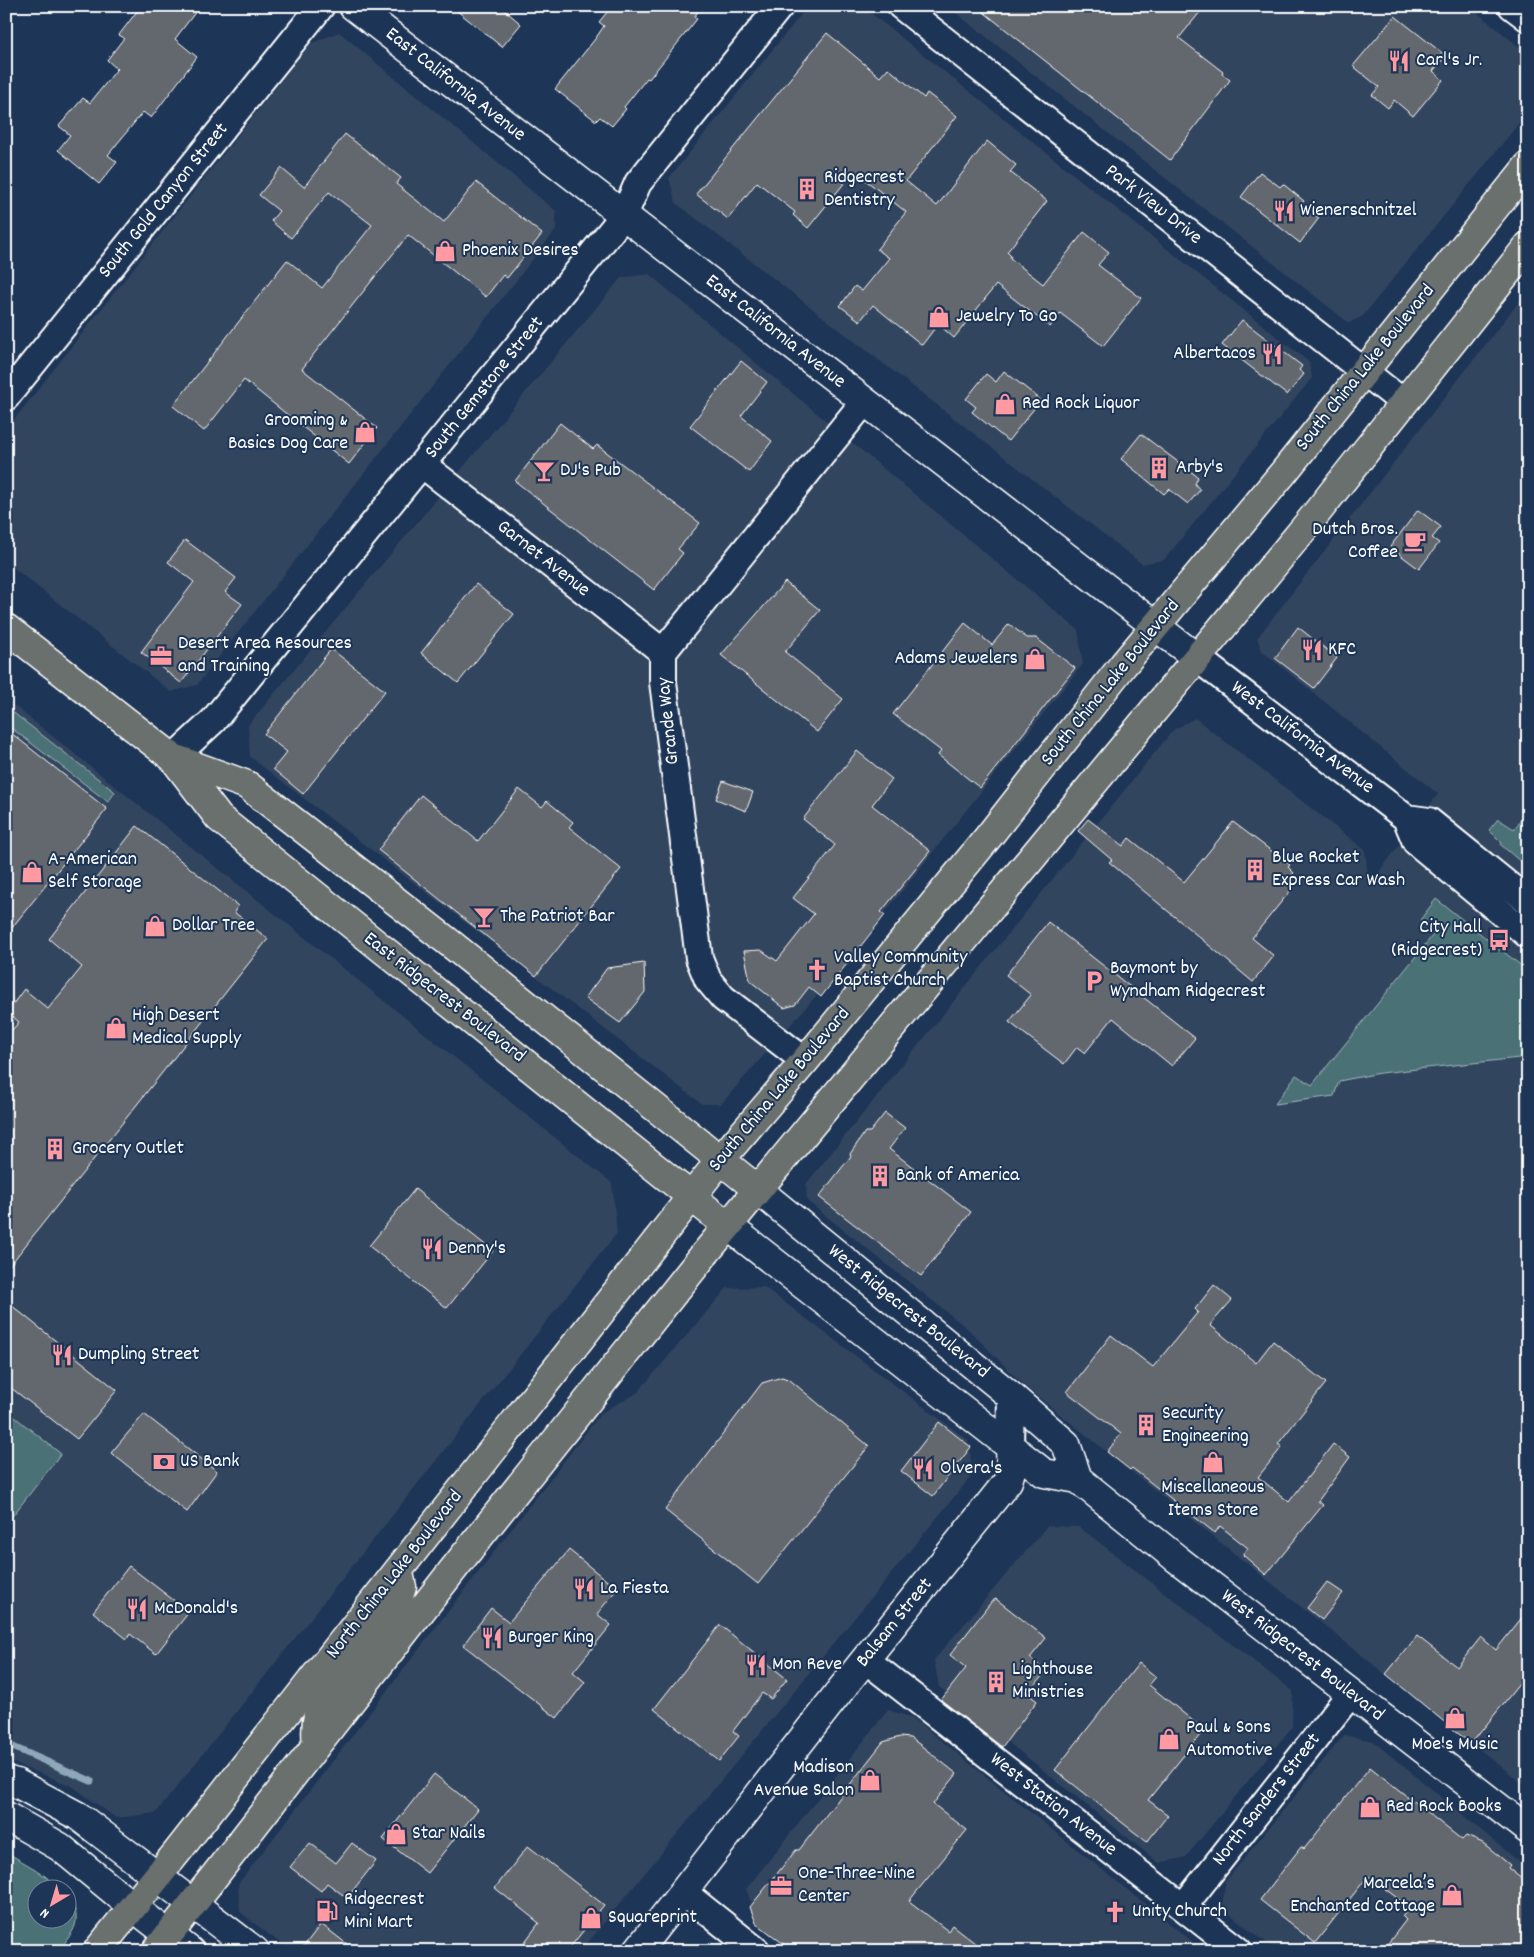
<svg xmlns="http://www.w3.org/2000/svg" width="1534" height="1957" font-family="Dekko,sans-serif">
<rect width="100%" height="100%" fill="#1d3557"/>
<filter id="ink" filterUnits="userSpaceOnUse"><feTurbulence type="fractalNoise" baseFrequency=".02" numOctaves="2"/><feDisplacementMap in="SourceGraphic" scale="10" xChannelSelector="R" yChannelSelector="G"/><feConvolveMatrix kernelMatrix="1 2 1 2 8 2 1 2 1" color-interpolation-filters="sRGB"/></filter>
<g filter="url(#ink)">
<path fill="#32445e" d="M 808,6 L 862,6 L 1309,362 L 1312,378 L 1164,560 L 1142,564 L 676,203 L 669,178 Z
M 947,6 L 1469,6 L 1528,54 L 1528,112 L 1363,316 L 1349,323 Z
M 339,32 L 556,211 L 556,230 L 197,685 L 171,692 L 6,562 L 6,430 L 310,44 Z
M 649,274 L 1078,630 L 1083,664 L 838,971 L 721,1104 L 702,1104 L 250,757 L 248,725 L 621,278 Z
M 1528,290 L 1528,1788 L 1027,1388 L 968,1329 L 807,1201 L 806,1184 L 1173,730 L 1195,718 L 1365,850 L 1369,885 L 1438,794 L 1262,651 L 1257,638 Z
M 6,699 L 612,1183 L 617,1233 L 156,1813 L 116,1818 L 72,1786 L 6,1760 Z
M 764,1287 L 968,1440 L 973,1474 L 581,1951 L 290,1951 L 240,1912 L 238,1884 L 601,1413 L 637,1393 L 727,1288 Z
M 1047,1526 L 1079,1527 L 1293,1691 L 1292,1727 L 1186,1857 L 1159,1863 L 939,1687 L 934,1660 Z
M 888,1710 L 913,1718 L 1204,1951 L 793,1951 L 759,1924 L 746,1889 Z
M 1344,1735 L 1373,1741 L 1528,1869 L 1528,1951 L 1277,1951 L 1222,1908 L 1225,1882 Z"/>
<path fill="#487176" stroke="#a4b8ba" d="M 6,707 L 115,792 L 108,802 L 6,724 Z
M 1528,811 L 1528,868 L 1501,845 L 1502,843 L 1489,830 L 1498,819 L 1514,829 Z
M 1436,899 L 1528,971 L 1528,1057 L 1380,1073 L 1339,1081 L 1334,1096 L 1275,1104 L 1296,1075 L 1312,1085 L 1433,935 L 1420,920 Z
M 6,1410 L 61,1454 L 6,1524 Z
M 6,1852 L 35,1869 L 63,1889 L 38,1890 L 38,1920 L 68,1920 L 68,1894 C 83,1921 76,1929 58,1951 L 6,1951 Z"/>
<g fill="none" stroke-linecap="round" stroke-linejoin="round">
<path stroke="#8ea7b9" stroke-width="7" d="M 6,1744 L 91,1781"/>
</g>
<path fill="#62686d" stroke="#fff" d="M 141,6 L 200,6 L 175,39 L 197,57 L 151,118 L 143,112 L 108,155 L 117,162 L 99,184 L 58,150 L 70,135 L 59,126 L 83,98 L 90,103 L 117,69 L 107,60 L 124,38 L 119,35 Z
M 451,6 L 500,6 L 521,24 L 502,47 Z
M 612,6 L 702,6 L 694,17 L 697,19 L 649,79 L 647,78 L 624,107 L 626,109 L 612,126 L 600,117 L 596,121 L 555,89 L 595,39 L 604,26 L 599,22 Z
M 976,6 L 1205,6 L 1179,38 L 1223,72 L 1222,74 L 1230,80 L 1170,160 Z
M 1395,16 L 1446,56 L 1433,71 L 1443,80 L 1413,116 L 1394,100 L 1388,108 L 1372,95 L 1379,87 L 1353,66 Z
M 827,33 L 880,77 L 888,68 L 924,98 L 927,93 L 957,116 L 906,181 L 937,206 L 987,141 L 1016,165 L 1010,172 L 1047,201 L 1007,252 L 1011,256 L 1010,258 L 1043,284 L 1084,232 L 1109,252 L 1098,265 L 1141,298 L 1103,346 L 1060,313 L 1050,327 L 996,285 L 954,338 L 938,324 L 922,345 L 873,305 L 860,321 L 840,306 L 855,286 L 862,291 L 889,258 L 877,249 L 906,212 L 854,171 L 808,228 L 793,215 L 795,212 L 757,182 L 728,219 L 696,194 Z
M 345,134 L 401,178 L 396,184 L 444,222 L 476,182 L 542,234 L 507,278 L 503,275 L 486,297 L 408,235 L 302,369 L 377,428 L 349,464 L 244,380 L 204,431 L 173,406 L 287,260 L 322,288 L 372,225 L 329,192 L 291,238 L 271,221 L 279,211 L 259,195 L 281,168 L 304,187 Z
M 1260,172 L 1280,187 L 1283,184 L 1304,201 L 1301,204 L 1319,218 L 1300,243 L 1241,197 Z
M 1242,320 L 1302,366 L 1299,370 L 1304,374 L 1287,395 L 1222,345 Z
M 741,361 L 767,382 L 741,416 L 772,441 L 749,472 L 690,426 Z
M 1004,371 L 1041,400 L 1008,441 L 972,412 L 976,407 L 966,399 L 986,374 L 996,382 Z
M 560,423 L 593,449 L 597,445 L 700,523 L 678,549 L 683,553 L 654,590 L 515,481 Z
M 1141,434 L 1198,477 L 1195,484 L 1200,490 L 1188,504 L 1169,489 L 1164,494 L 1121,459 Z
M 1418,510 L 1441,527 L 1432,538 L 1439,543 L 1419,569 L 1390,547 Z
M 185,540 L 236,578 L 225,592 L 242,604 L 181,683 L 141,652 L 194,582 L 168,562 Z
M 785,582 L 820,610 L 785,652 L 843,699 L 817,732 L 721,655 Z
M 476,584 L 514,614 L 458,683 L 421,653 Z
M 965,623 L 992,645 L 1009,624 L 1027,638 L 1036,638 L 1075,668 L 980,788 L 938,755 L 941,751 L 893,714 Z
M 1298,627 L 1337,658 L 1314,688 L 1275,658 Z
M 331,649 L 385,691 L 303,794 L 273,769 L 287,752 L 264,734 Z
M 6,729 L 107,809 L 6,935 Z
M 857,751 L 892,779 L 872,805 L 930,851 L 881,912 L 885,915 L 821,997 L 809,987 L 795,1005 L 784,1008 L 750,981 L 744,951 L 761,950 L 777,961 L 814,914 L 793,898 L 835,845 L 803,819 Z
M 723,781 L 753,792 L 746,811 L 716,799 Z
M 519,789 L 542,807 L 547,801 L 573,822 L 569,827 L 621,869 L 536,976 L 378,850 L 421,795 L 478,841 Z
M 1088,819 L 1123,846 L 1129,838 L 1184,882 L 1233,822 L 1290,865 L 1288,867 L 1294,873 L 1292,875 L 1299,880 L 1252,938 L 1274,956 L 1253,982 L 1109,862 L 1112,860 L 1078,831 Z
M 137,826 L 238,906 L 234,912 L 268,939 L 6,1270 L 6,1037 L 19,1022 L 7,1012 L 24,989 L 48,1009 L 82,967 L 49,939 Z
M 1048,922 L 1195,1038 L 1172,1066 L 1113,1018 L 1085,1053 L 1077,1047 L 1064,1064 L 1009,1022 L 1031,995 L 1006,975 Z
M 644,963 L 645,992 L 620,1023 L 585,998 L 607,968 Z
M 885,1113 L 905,1128 L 889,1149 L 971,1212 L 921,1276 L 819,1197 L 851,1156 L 850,1154 L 865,1132 L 870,1132 Z
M 415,1189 L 493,1251 L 447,1308 L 369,1246 Z
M 1214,1285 L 1232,1300 L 1210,1325 L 1256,1363 L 1273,1341 L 1326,1383 L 1278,1444 L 1282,1447 L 1258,1477 L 1289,1502 L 1333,1444 L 1350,1457 L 1318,1501 L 1323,1505 L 1266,1575 L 1243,1555 L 1248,1548 L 1220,1526 L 1215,1533 L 1132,1468 L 1130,1470 L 1107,1452 L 1121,1434 L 1067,1392 L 1111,1335 L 1153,1367 L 1198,1312 L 1195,1309 Z
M 6,1301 L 117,1390 L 77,1439 L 6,1384 Z
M 782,1377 L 790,1380 L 869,1446 L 758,1584 L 665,1510 L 762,1383 Z
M 144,1414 L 217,1471 L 187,1512 L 111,1453 Z
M 939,1422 L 971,1447 L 933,1496 L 901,1471 Z
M 569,1550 L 617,1589 L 597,1614 L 611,1625 L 573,1672 L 585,1682 L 557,1718 L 463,1645 L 491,1608 L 509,1622 Z
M 129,1566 L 189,1612 L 156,1654 L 130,1634 L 127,1639 L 93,1612 Z
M 1327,1582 L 1343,1593 L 1322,1620 L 1307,1608 Z
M 996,1599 L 1046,1638 L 1030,1658 L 1046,1671 L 1028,1694 L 1037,1701 L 1002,1747 L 941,1700 L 966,1668 L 950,1655 L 992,1601 Z
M 1528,1610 L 1528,1673 L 1471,1744 L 1386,1674 L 1417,1636 L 1457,1667 L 1481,1637 L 1496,1650 Z
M 720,1625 L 787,1679 L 771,1699 L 762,1693 L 733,1731 L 739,1736 L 719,1761 L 654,1709 Z
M 1139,1663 L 1156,1677 L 1149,1685 L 1204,1730 L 1148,1800 L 1168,1815 L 1147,1842 L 1055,1770 Z
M 900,1737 L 910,1738 L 919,1744 L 957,1774 L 933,1804 L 967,1830 L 909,1901 L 948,1931 L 952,1925 L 985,1951 L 793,1951 L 756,1923 L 750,1907 L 796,1850 L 799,1850 L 883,1742 Z
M 1370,1767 L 1462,1840 L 1466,1836 L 1483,1843 L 1510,1865 L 1508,1868 L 1528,1884 L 1528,1951 L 1382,1951 L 1406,1920 L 1402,1916 L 1409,1907 L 1368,1876 L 1315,1943 L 1260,1900 L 1301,1847 L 1304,1849 Z
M 434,1774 L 478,1809 L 427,1873 L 383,1839 Z
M 310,1843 L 336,1863 L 352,1843 L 376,1861 L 347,1898 L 327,1883 L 321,1891 L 290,1867 Z
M 528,1846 L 604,1905 L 567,1951 L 518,1951 L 539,1923 L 495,1888 Z
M 321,1924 L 356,1951 L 300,1951 Z"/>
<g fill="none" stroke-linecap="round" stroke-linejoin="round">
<g stroke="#fff" stroke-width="30">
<path id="street" d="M 901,6 L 1404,403
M 1512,6 L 1528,18
M 6,397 L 321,6
M 423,465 L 663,652
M 1197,658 L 1406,818 L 1416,842 L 1528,935
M 173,758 L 213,721 L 624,215 L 638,183 L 780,6
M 1406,818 L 1429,821 L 1528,901
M 805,1061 L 723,998 L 708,980 L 699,958 L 663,682 L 663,652 L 864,402
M 1010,1447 L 1011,1396
M 866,1660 L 1239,1951
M 683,1892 L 757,1951
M 1183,1907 L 1351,1693"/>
</g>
<g stroke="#fff" stroke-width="31">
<path id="secondary" d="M 353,6 L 1197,658
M 757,1189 L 1011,1396 L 1066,1444 L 1078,1479
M 728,1226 L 1044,1473 L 1078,1479 L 1177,1559 L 1528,1830
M 6,1780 L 16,1783 L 78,1816 L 255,1951
M 6,1816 L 60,1847 L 133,1907 L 190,1951
M 637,1951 L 839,1692 L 1008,1481 L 1011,1471 L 1010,1447"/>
</g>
<g stroke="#fff" stroke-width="31">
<path id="primary" d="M 6,628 L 173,758 L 219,818 L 728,1226
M 173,758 L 247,785 L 451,944 L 757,1189
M 317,1744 C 314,1723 319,1707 328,1689 L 397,1602 L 402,1587 L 399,1573
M 97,1951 L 178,1851 L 721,1159 L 805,1061 L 989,836 L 1123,665 L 1284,472 L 1528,166
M 156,1951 L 456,1566 L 703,1256 L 1311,520 L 1528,246"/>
</g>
<use href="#street" stroke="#1d3557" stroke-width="26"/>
<use href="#secondary" stroke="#1d3557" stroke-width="28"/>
<use href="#primary" stroke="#6b706d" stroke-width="28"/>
</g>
</g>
<defs>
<g id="restaurant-bare" transform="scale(1.725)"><path d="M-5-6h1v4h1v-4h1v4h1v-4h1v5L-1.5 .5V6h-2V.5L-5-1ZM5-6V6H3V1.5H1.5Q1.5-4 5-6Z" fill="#ff9aa2" stroke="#1d3557" stroke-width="2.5" paint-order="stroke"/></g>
<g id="building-bare" transform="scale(1.725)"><path d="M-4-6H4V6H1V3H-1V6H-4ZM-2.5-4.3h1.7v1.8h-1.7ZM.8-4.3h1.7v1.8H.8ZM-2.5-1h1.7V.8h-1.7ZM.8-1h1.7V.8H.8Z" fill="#ff9aa2" stroke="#1d3557" stroke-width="2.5" paint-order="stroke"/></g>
<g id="shop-bare" transform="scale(1.725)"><path d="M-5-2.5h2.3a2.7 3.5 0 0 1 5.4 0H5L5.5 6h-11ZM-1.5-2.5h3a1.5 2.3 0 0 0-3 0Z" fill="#ff9aa2" stroke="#1d3557" stroke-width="2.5" paint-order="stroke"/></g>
<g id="bar-bare" transform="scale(1.725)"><path d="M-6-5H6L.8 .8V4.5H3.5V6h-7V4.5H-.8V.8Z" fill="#ff9aa2" stroke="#1d3557" stroke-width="2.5" paint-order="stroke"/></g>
<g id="cafe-bare" transform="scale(1.725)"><path d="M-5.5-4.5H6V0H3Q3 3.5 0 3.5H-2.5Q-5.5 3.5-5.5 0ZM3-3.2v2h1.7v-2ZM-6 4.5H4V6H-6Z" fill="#ff9aa2" stroke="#1d3557" stroke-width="2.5" paint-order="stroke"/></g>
<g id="office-bare" transform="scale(1.725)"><path d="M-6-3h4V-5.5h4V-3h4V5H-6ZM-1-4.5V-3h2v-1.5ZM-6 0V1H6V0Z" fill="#ff9aa2" stroke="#1d3557" stroke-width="2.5" paint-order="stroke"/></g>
<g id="bus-bare" transform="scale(1.725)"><path d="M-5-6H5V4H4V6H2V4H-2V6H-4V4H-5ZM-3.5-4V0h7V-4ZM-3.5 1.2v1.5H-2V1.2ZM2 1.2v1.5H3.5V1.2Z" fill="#ff9aa2" stroke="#1d3557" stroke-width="2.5" paint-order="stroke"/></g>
<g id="church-bare" transform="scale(1.725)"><path d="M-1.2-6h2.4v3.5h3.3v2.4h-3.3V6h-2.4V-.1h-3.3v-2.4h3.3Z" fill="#ff9aa2" stroke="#1d3557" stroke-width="2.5" paint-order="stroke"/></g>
<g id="parking-bare" transform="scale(1.725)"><path d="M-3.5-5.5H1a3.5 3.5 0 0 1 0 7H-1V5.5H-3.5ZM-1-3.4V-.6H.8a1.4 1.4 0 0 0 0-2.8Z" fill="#ff9aa2" stroke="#1d3557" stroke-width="2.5" paint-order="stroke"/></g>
<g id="bank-bare" transform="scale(1.725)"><path d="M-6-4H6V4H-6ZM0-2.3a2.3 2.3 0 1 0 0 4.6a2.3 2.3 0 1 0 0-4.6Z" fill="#ff9aa2" stroke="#1d3557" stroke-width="2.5" paint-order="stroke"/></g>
<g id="fuel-bare" transform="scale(1.725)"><path d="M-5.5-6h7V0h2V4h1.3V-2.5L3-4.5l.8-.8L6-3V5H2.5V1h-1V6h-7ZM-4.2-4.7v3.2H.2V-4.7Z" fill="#ff9aa2" stroke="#1d3557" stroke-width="2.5" paint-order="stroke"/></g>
</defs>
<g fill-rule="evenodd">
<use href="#restaurant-bare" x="1399" y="61"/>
<use href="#building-bare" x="807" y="189"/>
<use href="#restaurant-bare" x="1284" y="211"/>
<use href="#shop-bare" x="445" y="251"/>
<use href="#shop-bare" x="939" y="317"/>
<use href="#restaurant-bare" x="1272" y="354"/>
<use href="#shop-bare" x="1005" y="404"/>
<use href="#shop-bare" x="365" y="432"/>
<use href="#building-bare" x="1159" y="468"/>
<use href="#bar-bare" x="544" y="471"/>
<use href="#cafe-bare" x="1415" y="541"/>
<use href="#restaurant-bare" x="1312" y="650"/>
<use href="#office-bare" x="161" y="656"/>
<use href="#shop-bare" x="1035" y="659"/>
<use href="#building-bare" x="1255" y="870"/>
<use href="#shop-bare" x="32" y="872"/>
<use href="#bar-bare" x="484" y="917"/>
<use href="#shop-bare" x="155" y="926"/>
<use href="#bus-bare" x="1499" y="940"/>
<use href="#church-bare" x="817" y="970"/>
<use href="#parking-bare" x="1094" y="981"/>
<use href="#shop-bare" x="116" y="1028"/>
<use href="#building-bare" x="55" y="1149"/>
<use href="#building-bare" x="880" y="1176"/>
<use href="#restaurant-bare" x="432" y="1249"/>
<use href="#restaurant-bare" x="62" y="1355"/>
<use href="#building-bare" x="1146" y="1425"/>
<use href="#bank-bare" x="164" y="1462"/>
<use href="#shop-bare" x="1213" y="1462"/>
<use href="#restaurant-bare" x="923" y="1469"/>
<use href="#restaurant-bare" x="584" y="1589"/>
<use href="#restaurant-bare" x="137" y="1609"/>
<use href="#restaurant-bare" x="492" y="1638"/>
<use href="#restaurant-bare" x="756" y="1665"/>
<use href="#building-bare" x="996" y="1682"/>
<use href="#shop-bare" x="1455" y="1718"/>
<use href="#shop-bare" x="1169" y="1739"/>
<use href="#shop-bare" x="870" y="1780"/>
<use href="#shop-bare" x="1370" y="1807"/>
<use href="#shop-bare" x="396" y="1834"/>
<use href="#office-bare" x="781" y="1886"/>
<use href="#shop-bare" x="1452" y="1895"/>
<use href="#fuel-bare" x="327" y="1911"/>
<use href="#church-bare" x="1115" y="1912"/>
<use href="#shop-bare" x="591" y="1918"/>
</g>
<g text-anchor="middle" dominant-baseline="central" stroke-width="4" stroke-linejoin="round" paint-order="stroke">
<g font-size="20" fill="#fff" stroke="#1d3557" text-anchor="start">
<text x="1416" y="61">Carl's Jr.</text>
<text x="824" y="178">Ridgecrest<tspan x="824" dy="23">Dentistry</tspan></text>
<text x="1300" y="211">Wienerschnitzel</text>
<text x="462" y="251">Phoenix Desires</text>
<text x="956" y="317">Jewelry To Go</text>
<text x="1256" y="354" text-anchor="end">Albertacos</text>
<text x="1022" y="404">Red Rock Liquor</text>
<text x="348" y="421" text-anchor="end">Grooming &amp;<tspan x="348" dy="23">Basics Dog Care</tspan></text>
<text x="1176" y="468">Arby's</text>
<text x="560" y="471">DJ's Pub</text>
<text x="1398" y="530" text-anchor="end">Dutch Bros.<tspan x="1398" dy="23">Coffee</tspan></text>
<text x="178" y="644">Desert Area Resources<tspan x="178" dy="23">and Training</tspan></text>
<text x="1328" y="650">KFC</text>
<text x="1018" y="659" text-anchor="end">Adams Jewelers</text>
<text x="1272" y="858">Blue Rocket<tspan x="1272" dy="23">Express Car Wash</tspan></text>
<text x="48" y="860">A-American<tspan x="48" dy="23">Self Storage</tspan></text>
<text x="500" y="917">The Patriot Bar</text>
<text x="172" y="926">Dollar Tree</text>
<text x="1482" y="928" text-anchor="end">City Hall<tspan x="1482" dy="23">(Ridgecrest)</tspan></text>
<text x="834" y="958">Valley Community<tspan x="834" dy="23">Baptist Church</tspan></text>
<text x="1110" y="969">Baymont by<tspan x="1110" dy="23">Wyndham Ridgecrest</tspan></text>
<text x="132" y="1016">High Desert<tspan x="132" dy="23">Medical Supply</tspan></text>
<text x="72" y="1149">Grocery Outlet</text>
<text x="896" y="1176">Bank of America</text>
<text x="448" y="1249">Denny's</text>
<text x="78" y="1355">Dumpling Street</text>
<text x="1162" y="1414">Security<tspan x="1162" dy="23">Engineering</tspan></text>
<text x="180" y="1462">US Bank</text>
<text x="940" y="1469">Olvera's</text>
<text x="1213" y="1488" text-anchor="middle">Miscellaneous<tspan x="1213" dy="23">Items Store</tspan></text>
<text x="600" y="1589">La Fiesta</text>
<text x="154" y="1609">McDonald's</text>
<text x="508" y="1638">Burger King</text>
<text x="772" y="1665">Mon Reve</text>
<text x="1012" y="1670">Lighthouse<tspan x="1012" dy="23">Ministries</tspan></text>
<text x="1186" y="1728">Paul &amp; Sons<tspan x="1186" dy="23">Automotive</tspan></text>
<text x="1455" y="1745" text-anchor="middle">Moe's Music</text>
<text x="854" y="1768" text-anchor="end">Madison<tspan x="854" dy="23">Avenue Salon</tspan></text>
<text x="1386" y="1807">Red Rock Books</text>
<text x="412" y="1834">Star Nails</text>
<text x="798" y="1874">One-Three-Nine<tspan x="798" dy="23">Center</tspan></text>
<text x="1435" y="1884" text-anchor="end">Marcela’s<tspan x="1435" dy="23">Enchanted Cottage</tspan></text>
<text x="344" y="1900">Ridgecrest<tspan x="344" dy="23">Mini Mart</tspan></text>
<text x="1132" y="1912">Unity Church</text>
<text x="608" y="1918">Squareprint</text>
</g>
<g font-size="20" fill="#fff" stroke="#1d3557">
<text transform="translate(455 85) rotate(38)">East California Avenue</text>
<text transform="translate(164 201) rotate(-51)">South Gold Canyon Street</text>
<text transform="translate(1153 205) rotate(38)">Park View Drive</text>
<text transform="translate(775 332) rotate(38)">East California Avenue</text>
<text transform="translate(1366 368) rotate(-51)">South China Lake Boulevard</text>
<text transform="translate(485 388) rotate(-51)">South Gemstone Street</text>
<text transform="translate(543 559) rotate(38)">Garnet Avenue</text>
<text transform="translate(1111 683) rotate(-51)">South China Lake Boulevard</text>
<text transform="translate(669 721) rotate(-96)">Grande Way</text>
<text transform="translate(1302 738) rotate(37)">West California Avenue</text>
<text transform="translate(444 998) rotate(38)">East Ridgecrest Boulevard</text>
<text transform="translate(780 1090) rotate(-50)">South China Lake Boulevard</text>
<text transform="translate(908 1312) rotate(39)">West Ridgecrest Boulevard</text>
<text transform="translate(395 1575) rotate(-52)">North China Lake Boulevard</text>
<text transform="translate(895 1623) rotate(-51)">Balsam Street</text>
<text transform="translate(1302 1656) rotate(38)">West Ridgecrest Boulevard</text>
<text transform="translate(1267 1800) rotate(-52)">North Sanders Street</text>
<text transform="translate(1053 1805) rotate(38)">West Station Avenue</text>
</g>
</g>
<rect width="1534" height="1957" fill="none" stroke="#1d3557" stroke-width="25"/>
<rect x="12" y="12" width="1509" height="1932" fill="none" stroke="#fff" stroke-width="2" filter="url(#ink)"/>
<g transform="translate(52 1904) rotate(218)"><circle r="24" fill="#1d3557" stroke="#77869a"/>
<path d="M0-4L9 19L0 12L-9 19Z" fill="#ff9aa2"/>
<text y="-8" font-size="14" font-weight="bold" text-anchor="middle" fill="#ffffff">N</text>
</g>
</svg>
